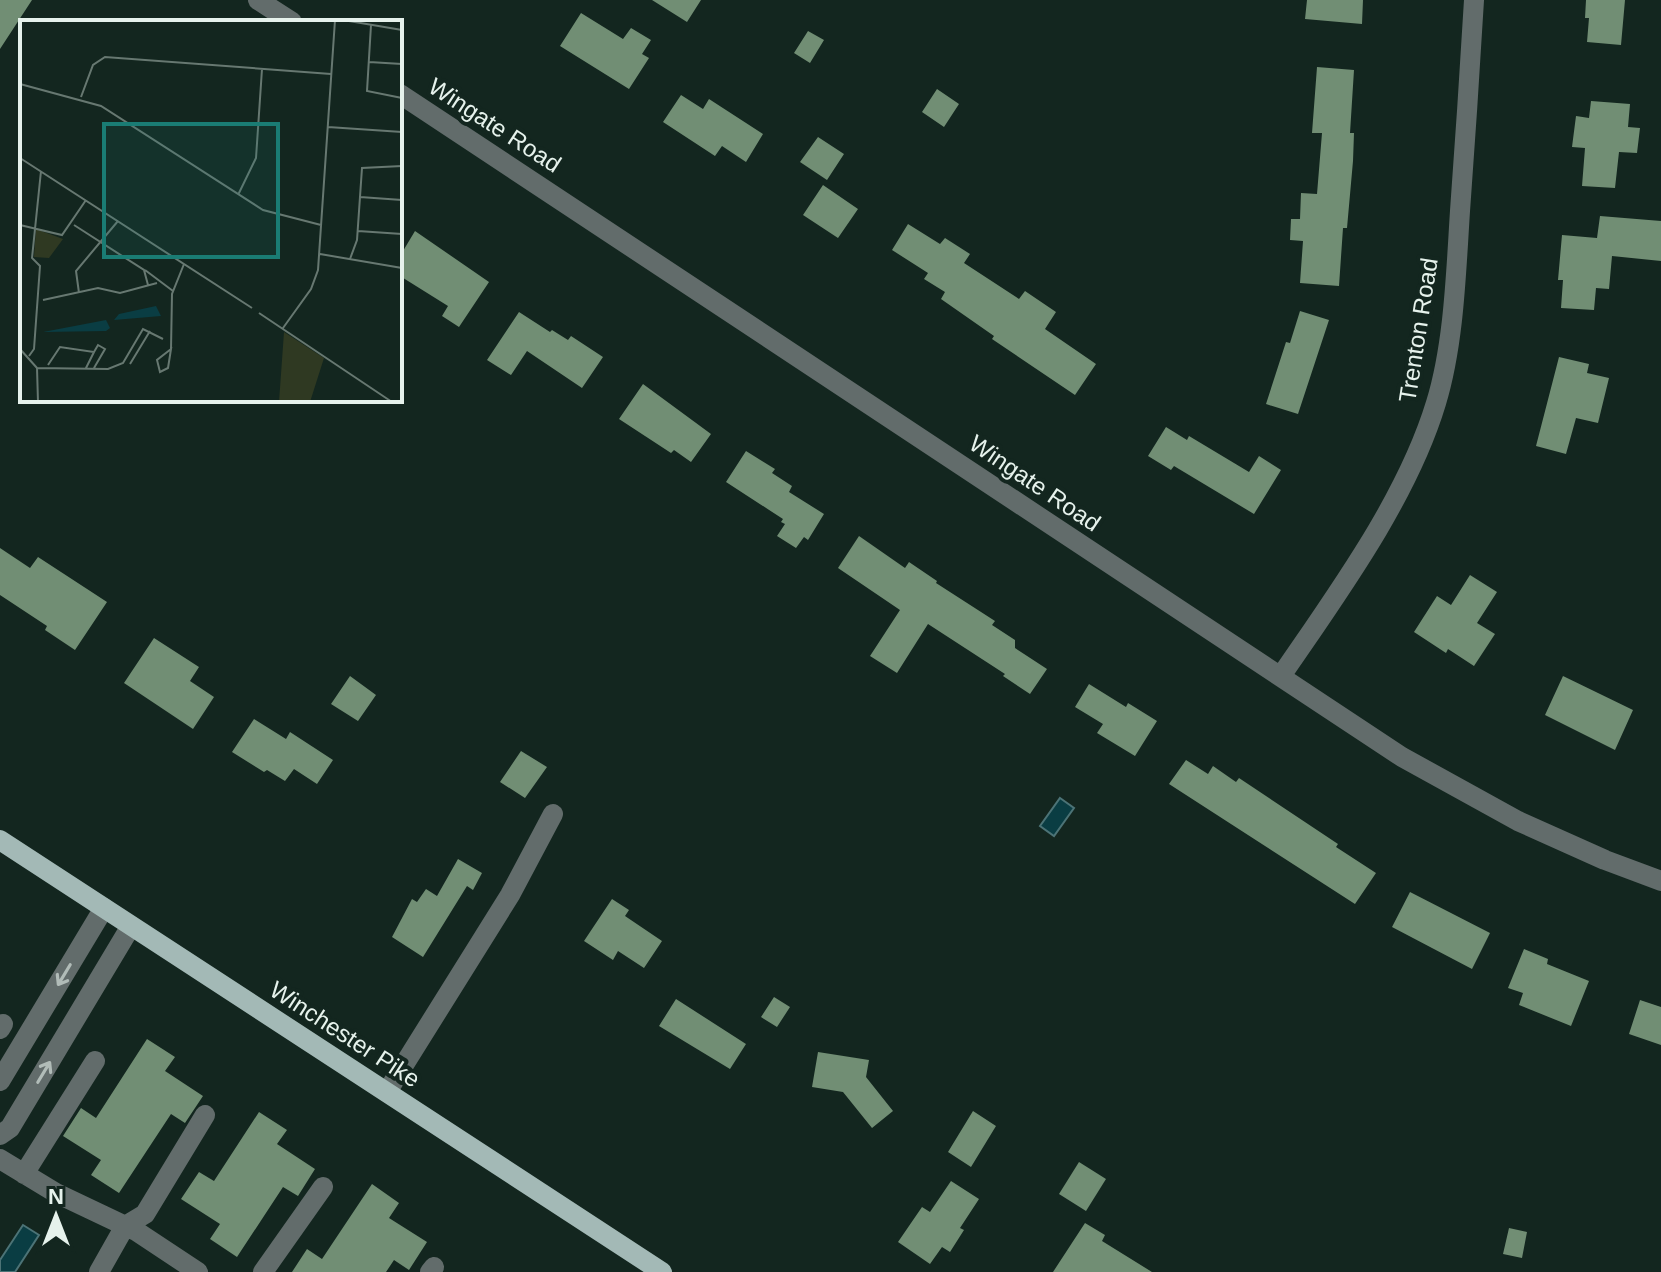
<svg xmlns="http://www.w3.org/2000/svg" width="1661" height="1272" font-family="Arial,sans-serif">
<rect width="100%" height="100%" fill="#13261f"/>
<path fill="#0a3d43" stroke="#4c7376" stroke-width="2" d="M 1060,798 L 1074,808 L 1054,836 L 1040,826 Z
M 23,1225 L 39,1235 L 15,1272 L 0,1272 L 0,1260 Z"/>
<path fill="#718e74" d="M 0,0 L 32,0 L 0,49 Z
M 652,0 L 701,0 L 687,22 Z
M 1307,0 L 1363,0 L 1362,24 L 1305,19 Z
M 1586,0 L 1625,0 L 1621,45 L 1587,42 L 1589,18 L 1585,18 Z
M 581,13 L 623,39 L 631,28 L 651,40 L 642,54 L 649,58 L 629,89 L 560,46 Z
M 808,31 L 824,40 L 810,63 L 794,53 Z
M 1317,67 L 1354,70 L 1350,133 L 1354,133 L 1353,161 L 1347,228 L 1343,228 L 1339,286 L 1300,283 L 1303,241 L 1290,240 L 1291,219 L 1300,219 L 1301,193 L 1317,194 L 1322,133 L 1312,133 Z
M 937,89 L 959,104 L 944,127 L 922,112 Z
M 681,95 L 703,109 L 709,99 L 763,134 L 746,162 L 722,146 L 715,156 L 663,122 Z
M 1591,101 L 1630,104 L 1628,127 L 1640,128 L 1637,153 L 1619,152 L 1615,188 L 1582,186 L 1585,148 L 1572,147 L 1576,116 L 1589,118 Z
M 818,137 L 844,154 L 827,180 L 800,162 Z
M 823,185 L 858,209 L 838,238 L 803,215 Z
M 1600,216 L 1661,221 L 1661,261 L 1612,256 L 1609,289 L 1596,288 L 1594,310 L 1561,308 L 1563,280 L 1558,280 L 1562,235 L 1597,238 Z
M 908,224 L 940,244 L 945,238 L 970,254 L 964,263 L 1019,299 L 1025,291 L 1056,312 L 1045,329 L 1096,364 L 1075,395 L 992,339 L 994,336 L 941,299 L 945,292 L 924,279 L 928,273 L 892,250 Z
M 415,231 L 489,282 L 459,327 L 442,316 L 448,306 L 400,276 L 400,256 Z
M 1300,311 L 1329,320 L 1298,414 L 1266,404 L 1286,342 L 1290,343 Z
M 519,312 L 550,332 L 552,330 L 568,340 L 571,336 L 603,357 L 582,388 L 527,351 L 511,375 L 487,360 Z
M 1559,357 L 1589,364 L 1587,373 L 1609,378 L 1598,423 L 1576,418 L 1566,454 L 1536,446 Z
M 643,384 L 711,434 L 691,462 L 674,450 L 671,453 L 619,419 Z
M 1166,427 L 1187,440 L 1189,436 L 1249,472 L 1259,456 L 1281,470 L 1254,514 L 1174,466 L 1171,470 L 1148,456 Z
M 746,451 L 775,469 L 772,473 L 792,486 L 789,492 L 824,514 L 808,540 L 804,537 L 796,548 L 777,536 L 785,524 L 781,522 L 783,519 L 726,482 Z
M 859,536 L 905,568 L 909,562 L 937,581 L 936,583 L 995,621 L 992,625 L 1015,640 L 1015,648 L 1047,669 L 1030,694 L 1003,676 L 1005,674 L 928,624 L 897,673 L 870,656 L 900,610 L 838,568 Z
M 0,548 L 30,568 L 38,557 L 107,602 L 75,650 L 45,630 L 47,626 L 0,595 Z
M 1470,575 L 1497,592 L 1477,623 L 1495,634 L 1474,666 L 1448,649 L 1446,653 L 1414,632 L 1437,596 L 1451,605 Z
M 154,638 L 199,667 L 190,681 L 214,697 L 193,729 L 124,683 Z
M 350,676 L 376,695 L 358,721 L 331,704 Z
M 1563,676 L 1633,710 L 1615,750 L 1545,715 Z
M 1089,684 L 1126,707 L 1128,703 L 1157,721 L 1135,756 L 1097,733 L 1103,724 L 1075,707 Z
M 254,719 L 286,739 L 290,732 L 333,760 L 317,784 L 294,769 L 285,781 L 267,770 L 264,772 L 232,752 Z
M 521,751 L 547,767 L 525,798 L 500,782 Z
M 1186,760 L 1208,774 L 1213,766 L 1236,782 L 1239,778 L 1338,844 L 1336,847 L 1376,873 L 1355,904 L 1169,784 Z
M 458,859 L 482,873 L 473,890 L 467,886 L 423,957 L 392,937 L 412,899 L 417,902 L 426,889 L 437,896 Z
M 1410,892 L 1490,933 L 1472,969 L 1392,927 Z
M 612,899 L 629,910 L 625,916 L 662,941 L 644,968 L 618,951 L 613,960 L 584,941 Z
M 1524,949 L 1548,959 L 1547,964 L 1589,981 L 1571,1026 L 1519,1005 L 1523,993 L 1508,988 Z
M 774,997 L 790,1007 L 777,1027 L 761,1017 Z
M 676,999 L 746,1044 L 730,1069 L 659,1026 Z
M 1640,1000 L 1661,1007 L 1661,1045 L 1629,1034 Z
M 147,1039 L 175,1057 L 165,1071 L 203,1096 L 185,1123 L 171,1114 L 119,1193 L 91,1175 L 101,1160 L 63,1136 L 81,1108 L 96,1118 Z
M 818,1052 L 869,1060 L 866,1077 L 893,1111 L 872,1128 L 843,1092 L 812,1087 Z
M 973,1111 L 996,1126 L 971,1167 L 948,1152 Z
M 259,1112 L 287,1130 L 277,1144 L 315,1169 L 298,1196 L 283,1187 L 237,1257 L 210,1239 L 220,1224 L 181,1199 L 199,1172 L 214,1181 Z
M 1079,1162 L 1106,1179 L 1086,1211 L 1059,1194 Z
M 951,1181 L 979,1199 L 960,1228 L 964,1230 L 950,1252 L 942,1247 L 930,1264 L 898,1242 L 922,1207 L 930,1212 Z
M 372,1184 L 399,1203 L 389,1218 L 427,1242 L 409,1270 L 394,1260 L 386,1272 L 292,1272 L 307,1249 L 322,1259 Z
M 1085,1223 L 1105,1235 L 1102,1241 L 1152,1272 L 1053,1272 Z
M 1509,1228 L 1527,1232 L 1522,1258 L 1503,1254 Z"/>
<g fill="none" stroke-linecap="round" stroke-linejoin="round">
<path stroke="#626c6b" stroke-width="20" d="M 258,0 L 292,22
M 400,94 L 1402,757 L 1518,821 L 1605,860 L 1661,881
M 1281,676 C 1337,594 1407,499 1436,403 C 1454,344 1456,273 1460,211 C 1465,141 1470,70 1474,0
M 0,1029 L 3,1024
M 0,1081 L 104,908
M 387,1092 L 510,895 L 553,814
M 0,1135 L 10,1128 L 131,926
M 0,1159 L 56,1193 L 136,1231 L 198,1272
M 24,1174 L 95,1061
M 99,1272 L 125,1226 L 145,1214 L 205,1115
M 263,1272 L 323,1187
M 430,1272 L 434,1267"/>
<path stroke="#a3b9b6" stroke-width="20" d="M 0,840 L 662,1272"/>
</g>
<defs><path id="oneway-shaft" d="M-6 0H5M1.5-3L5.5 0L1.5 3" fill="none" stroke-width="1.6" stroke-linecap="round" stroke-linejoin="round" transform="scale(2)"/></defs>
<g stroke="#b1bcb8">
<use href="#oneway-shaft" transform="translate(64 975) rotate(121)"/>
<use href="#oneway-shaft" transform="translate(44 1072) rotate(-59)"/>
</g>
<g text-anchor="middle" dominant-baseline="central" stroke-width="8" stroke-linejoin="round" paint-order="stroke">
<g font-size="24" fill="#e6f2ec" stroke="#13261f">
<text transform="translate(495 125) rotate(33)">Wingate Road</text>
<text transform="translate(1418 330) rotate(-81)">Trenton Road</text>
<text transform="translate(1035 483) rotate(34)">Wingate Road</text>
<text transform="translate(345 1034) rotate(33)">Winchester Pike</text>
</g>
</g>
<g transform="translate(20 20)">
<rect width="382" height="382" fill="#13261f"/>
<path d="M 16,209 L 43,219 L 29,238 L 14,237 ZM 264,312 L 304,338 L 290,382 L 259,382 Z" fill="#2f3922"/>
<path d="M 136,286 L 141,296 L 94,300 L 99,294 ZM 86,300 L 90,308 L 86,311 L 23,312 Z" fill="#0a3d43"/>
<path fill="none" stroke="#677871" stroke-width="2" d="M 323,0 L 382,10M 351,5 L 347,71 L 382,78M 349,42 L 382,44M 0,64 L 81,86 L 243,190 L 301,205M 61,77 L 73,45 L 85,37 L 311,54M 308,107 L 382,112M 0,138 L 232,288M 218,175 L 236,138 L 242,49M 340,177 L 382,180M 0,205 L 42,215 L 66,180M 54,205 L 124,250 L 128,265M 338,211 L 382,214M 300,234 L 382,248M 330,239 L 337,220 L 342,148 L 382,146M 125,250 L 153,271M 59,273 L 56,251 L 98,201M 23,280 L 78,268 L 100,273 L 137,263M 239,293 L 372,382M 263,308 L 291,269 L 298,250 L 315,0M 0,329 L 17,348 L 18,382M 151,329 L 152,274 L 164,244M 151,329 L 148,348 L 140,352 L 137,340 ZM 9,336 L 14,329 L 20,246 L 12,238 L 21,151M 110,344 L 130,311M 28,345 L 40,327 L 74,332 L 66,348M 17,348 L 88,349 L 103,343 L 123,309 L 143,319M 74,348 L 85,329 L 78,325 L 74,332"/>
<path fill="#1a7c74" fill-opacity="0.15" stroke="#1a7c74" stroke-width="4" d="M 84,104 L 258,104 L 258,237 L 84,237 Z"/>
<rect width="382" height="382" fill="none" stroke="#e6f2ec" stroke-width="4"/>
</g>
<g transform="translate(56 1216)" stroke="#13261f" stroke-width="6" paint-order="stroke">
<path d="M0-6L14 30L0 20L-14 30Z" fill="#e6f2ec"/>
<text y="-12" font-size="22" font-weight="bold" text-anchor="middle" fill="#e6f2ec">N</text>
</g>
</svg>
